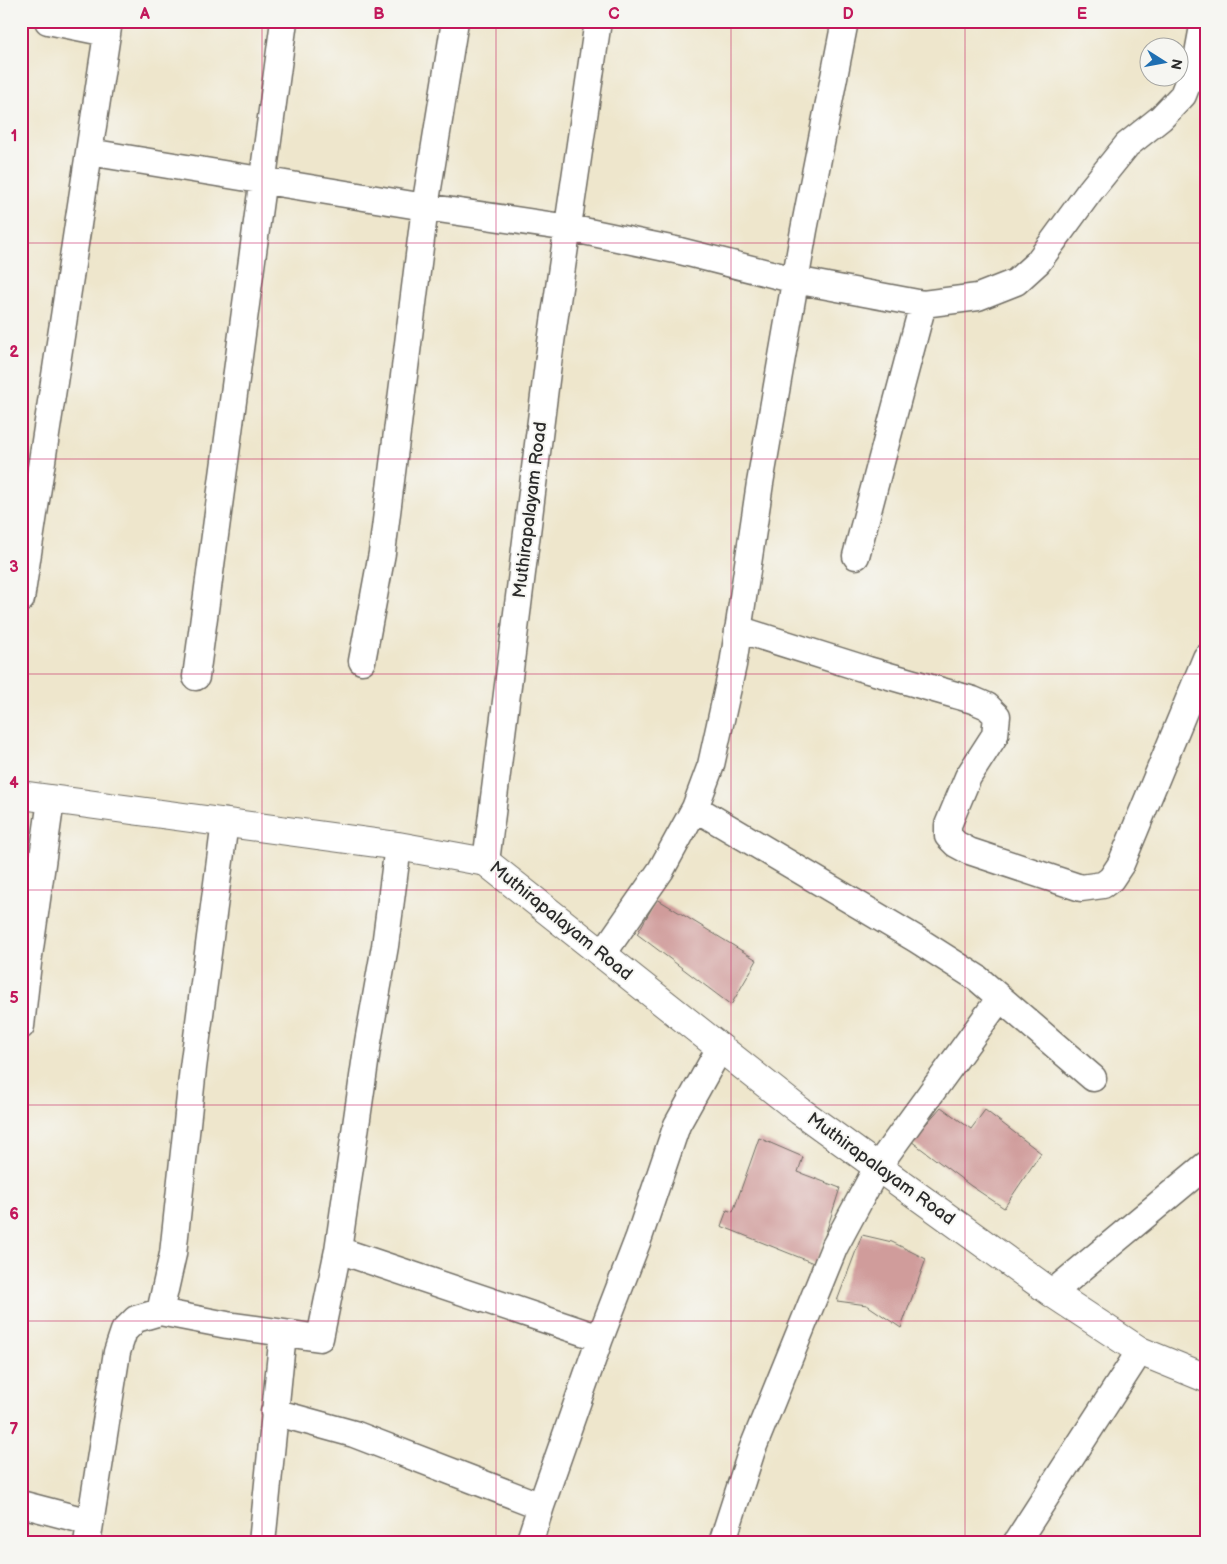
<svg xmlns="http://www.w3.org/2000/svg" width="1227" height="1564" font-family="'Balsamiq Sans',sans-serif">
<rect width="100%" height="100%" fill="#f6f6f2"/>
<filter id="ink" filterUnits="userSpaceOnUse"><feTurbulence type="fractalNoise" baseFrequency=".02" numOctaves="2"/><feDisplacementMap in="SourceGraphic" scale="10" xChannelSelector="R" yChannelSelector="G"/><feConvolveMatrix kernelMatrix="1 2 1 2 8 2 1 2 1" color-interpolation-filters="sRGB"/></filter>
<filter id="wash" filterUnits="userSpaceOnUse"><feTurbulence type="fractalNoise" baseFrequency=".0096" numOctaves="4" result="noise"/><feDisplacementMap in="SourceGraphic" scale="20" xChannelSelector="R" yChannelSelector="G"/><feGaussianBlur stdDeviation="1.12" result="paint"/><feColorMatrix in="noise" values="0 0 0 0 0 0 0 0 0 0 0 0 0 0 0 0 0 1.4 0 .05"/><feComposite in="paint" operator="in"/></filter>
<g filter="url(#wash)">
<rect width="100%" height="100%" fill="#eee6cc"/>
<g id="blocks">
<path fill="#d09c9b" d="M 657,899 L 757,960 L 731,1005 L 637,934 Z
M 941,1107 L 971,1129 L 985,1110 L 1041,1153 L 1004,1208 L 971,1186 L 911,1141 Z
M 759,1138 L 803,1157 L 798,1172 L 840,1188 L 816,1264 L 721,1226 L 727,1210 L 733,1212 Z
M 862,1235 L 892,1242 L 926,1259 L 901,1328 L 867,1305 L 837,1301 Z"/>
</g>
</g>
<g filter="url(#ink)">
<use href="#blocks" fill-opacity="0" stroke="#6f6c63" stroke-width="1"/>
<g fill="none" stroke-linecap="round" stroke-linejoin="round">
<g stroke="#6f6c63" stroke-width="29">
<path id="minor" d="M 48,21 L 107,33
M 89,152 L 425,207 L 569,228 L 680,251 L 795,280 L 923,304 L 978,297 L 1016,282 L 1038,262 L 1090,191 L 1127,145 L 1161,118 L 1183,95 L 1197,59 L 1204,21
M 856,556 L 923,304
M 21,599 L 109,21
M 738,629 L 868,670 L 973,700 L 987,706 L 997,716 L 995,735 L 968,777 L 948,825 L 948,836 L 956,844 L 969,851 L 1081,888 L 1103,885 L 1111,879 L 1121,864 L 1206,658
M 362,661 L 382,553 L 425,207 L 455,21
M 196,677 L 284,21
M 695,808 L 916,939 L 977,978 L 1093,1078
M 486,862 L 549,356 L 598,21
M 602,955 L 661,870 L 695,808 L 711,765 L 733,665 L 760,483 L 779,374 L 804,230 L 845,21
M 21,1026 L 28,963 L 51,800
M 338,1250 L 600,1338
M 1052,1293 L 1206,1165
M 160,1312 L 173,1254 L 193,1068 L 225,822
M 274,1412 L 354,1434 L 541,1506
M 21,1504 L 90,1522
M 87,1543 L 117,1352 L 124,1331 L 136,1319 L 160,1312 L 227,1325 L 320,1338 L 338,1250 L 368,1042 L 385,946 L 398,846
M 262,1543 L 283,1333
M 529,1543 L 541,1506 L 600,1338 L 639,1237 L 677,1125 L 720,1048
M 722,1543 L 752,1450 L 834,1248 L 878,1166 L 1000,998
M 1016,1543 L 1140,1351"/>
</g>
<g stroke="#6f6c63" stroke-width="30">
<path id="tertiary" d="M 21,795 L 398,846 L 486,862 L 800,1111 L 1052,1293 L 1140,1351 L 1206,1378"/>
</g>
<use href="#minor" stroke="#fff" stroke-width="26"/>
<use href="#tertiary" stroke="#fff" stroke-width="28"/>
</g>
</g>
<path fill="none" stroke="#c2185b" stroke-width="1" stroke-opacity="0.55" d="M 262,21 L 262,1543M 496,21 L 496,1543M 731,21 L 731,1543M 965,21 L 965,1543M 21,243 L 1206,243M 21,459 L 1206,459M 21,674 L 1206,674M 21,890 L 1206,890M 21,1105 L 1206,1105M 21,1321 L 1206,1321"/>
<g text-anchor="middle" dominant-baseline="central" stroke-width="4" stroke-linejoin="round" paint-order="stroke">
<g font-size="18" fill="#2b2b2b" stroke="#f6f6f2">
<text transform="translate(530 510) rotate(-83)">Muthirapalayam Road</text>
<text transform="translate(561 921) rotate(39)">Muthirapalayam Road</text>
<text transform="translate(881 1169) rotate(36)">Muthirapalayam Road</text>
</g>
</g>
<rect width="1227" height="1564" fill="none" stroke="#f6f6f2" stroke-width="55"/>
<g transform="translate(1164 62) rotate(101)"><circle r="24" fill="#f6f6f2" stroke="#a5a5a2"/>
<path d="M0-4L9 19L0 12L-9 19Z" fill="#1f6fb2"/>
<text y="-8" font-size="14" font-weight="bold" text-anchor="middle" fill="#2b2b2b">N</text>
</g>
<rect x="28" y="28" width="1172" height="1508" fill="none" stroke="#c2185b" stroke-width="2"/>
<g font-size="16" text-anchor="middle" font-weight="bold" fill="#c2185b">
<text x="145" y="19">A</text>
<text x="379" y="19">B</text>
<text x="614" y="19">C</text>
<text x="848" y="19">D</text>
<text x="1082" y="19">E</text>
<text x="14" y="141">1</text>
<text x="14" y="357">2</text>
<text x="14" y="572">3</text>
<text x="14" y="788">4</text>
<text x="14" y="1003">5</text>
<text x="14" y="1219">6</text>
<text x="14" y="1434">7</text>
</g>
</svg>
